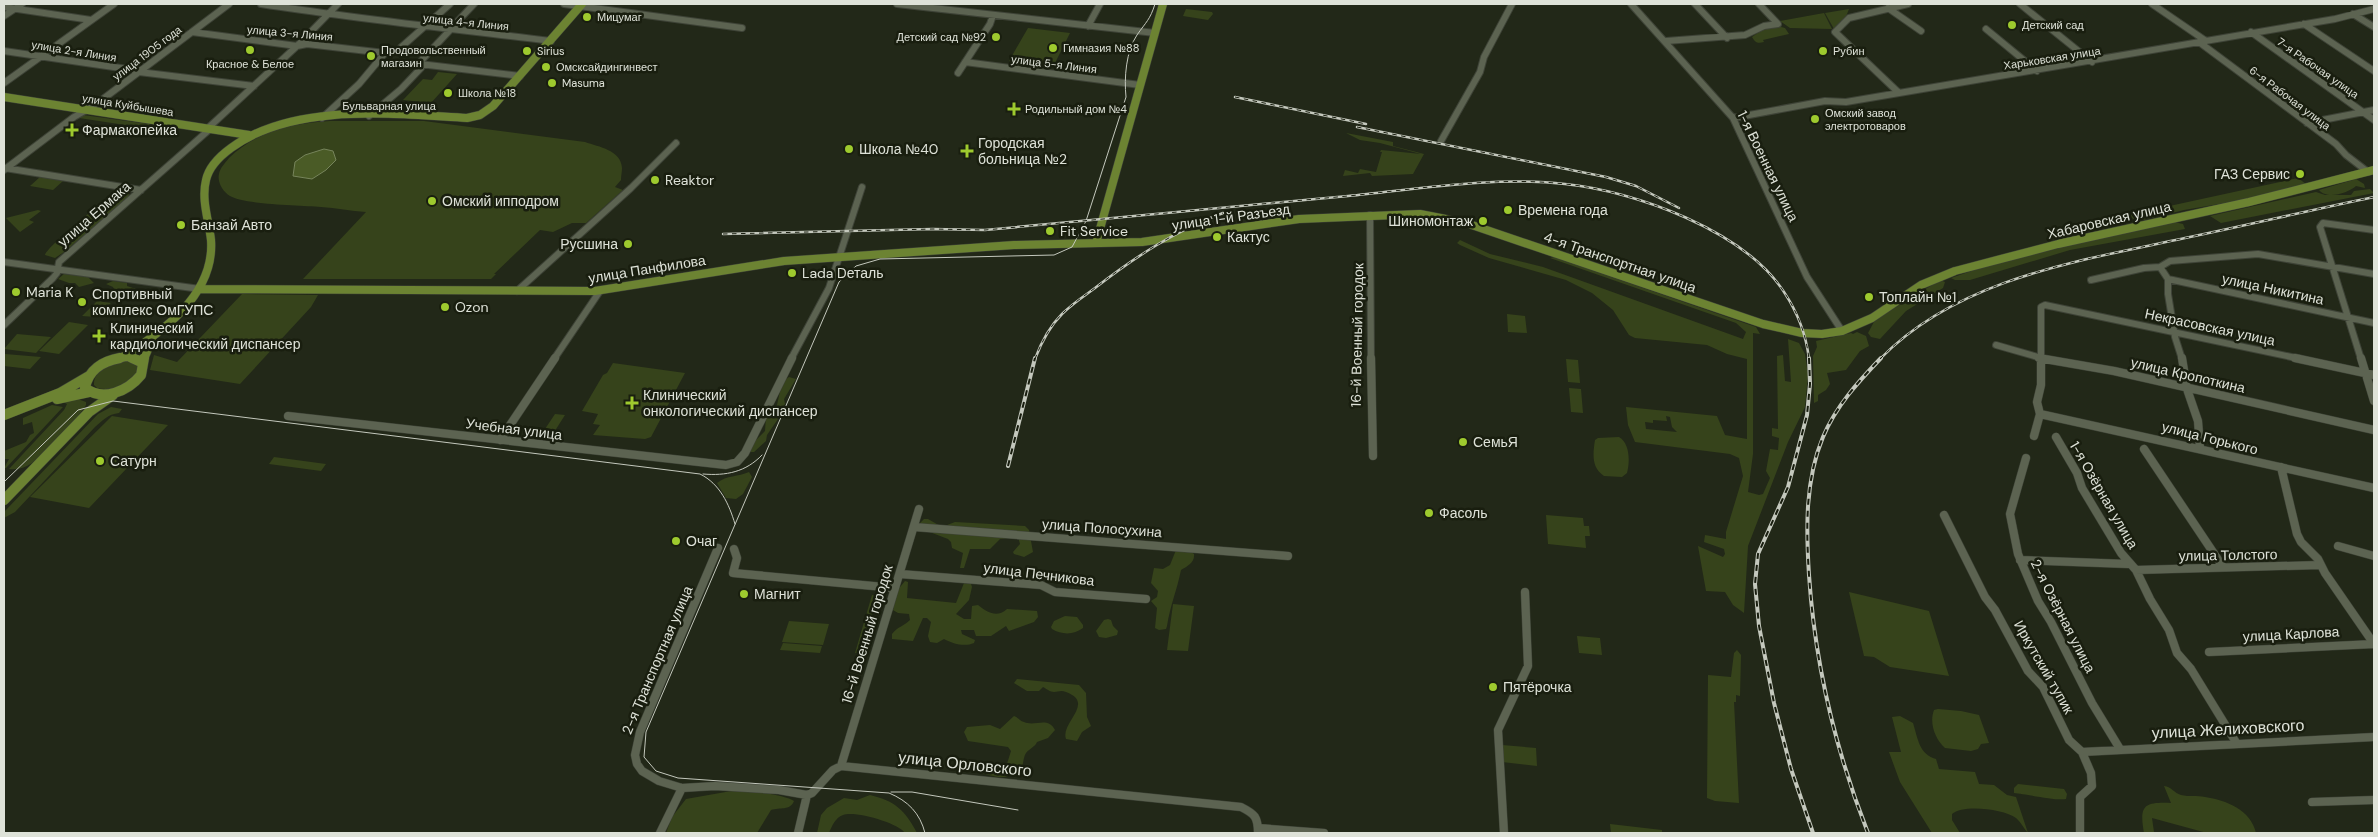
<svg xmlns="http://www.w3.org/2000/svg" width="2378" height="837" font-family="'DM Sans',sans-serif">
<rect width="100%" height="100%" fill="#222818"/>
<path fill="#36431b" fill-rule="evenodd" d="M 1186,9 L 1212,12 L 1213,14 L 1208,20 L 1183,16 Z
M 1849,9 L 1845,19 L 1834,29 L 1825,13 Z
M 1824,13 L 1832,29 L 1790,28 L 1780,21 Z
M 1777,26 L 1785,28 L 1789,34 L 1763,40 L 1764,42 C 1757,44 1755,42 1752,37 L 1763,29 Z
M 1028,28 L 1070,33 L 1053,67 L 1009,61 Z
M 438,72 L 457,74 L 431,103 L 403,100 L 423,79 L 432,80 Z
M 83,115 L 149,124 L 150,125 L 145,128 L 79,118 Z
M 330,121 L 424,121 L 585,142 C 599,147 621,150 622,168 C 622,172 621,175 621,180 L 615,187 L 623,190 L 586,223 L 572,223 L 553,232 L 540,230 L 494,274 L 496,274 L 491,279 L 303,279 L 366,212 C 351,211 336,208 321,207 C 301,205 245,205 230,196 C 223,192 217,182 219,174 C 220,168 225,163 229,158 C 256,131 294,123 330,121 Z
M 1346,133 L 1393,142 L 1393,146 L 1424,154 L 1413,174 L 1372,176 L 1370,173 L 1343,176 L 1345,170 L 1358,173 L 1360,169 L 1376,172 L 1382,152 L 1380,152 L 1381,150 L 1421,154 L 1380,143 L 1360,140 Z
M 40,177 L 63,181 L 53,190 L 30,186 Z
M 2298,178 L 2306,184 L 2237,201 L 2184,210 L 2143,220 L 2136,221 L 2128,215 Z
M 2356,179 L 2364,184 L 2365,188 L 2356,186 C 2348,193 2327,200 2319,190 Z
M 2370,189 L 2374,193 L 2221,223 L 2210,216 L 2316,192 L 2325,195 L 2351,195 L 2354,191 Z
M 126,191 L 129,193 L 128,198 L 64,252 L 55,258 L 45,255 C 47,247 101,202 112,196 C 116,194 121,192 126,191 Z
M 38,210 L 41,211 L 29,220 L 34,222 L 20,232 L 6,218 Z
M 2174,222 L 2183,224 L 2185,229 L 2070,250 L 1970,280 L 1955,280 L 1951,278 L 2000,261 Z
M 1460,240 L 1490,254 L 1543,267 L 1743,339 L 1746,332 L 1736,323 L 1550,258 L 1554,257 L 1756,327 L 1760,334 L 1753,333 L 1753,454 L 1748,492 L 1759,495 L 1763,494 L 1770,478 L 1766,471 L 1770,449 L 1778,450 L 1779,438 L 1772,436 L 1772,428 L 1778,429 L 1777,356 L 1783,355 L 1785,381 L 1791,382 L 1788,339 L 1799,343 L 1805,354 L 1808,375 L 1805,407 L 1788,442 L 1748,546 L 1744,613 L 1733,605 L 1725,592 L 1706,591 L 1698,546 L 1723,557 L 1725,554 L 1724,549 L 1704,542 L 1705,535 L 1726,539 L 1726,532 L 1743,476 L 1739,458 L 1730,454 L 1635,442 L 1628,425 L 1626,407 L 1717,416 L 1725,435 L 1747,439 L 1747,359 L 1727,354 L 1707,345 L 1635,338 L 1629,335 L 1613,310 L 1592,293 L 1566,280 L 1489,258 L 1460,245 L 1457,243 ZM 1666,416 L 1670,417 L 1672,427 L 1677,432 L 1646,429 L 1645,422 L 1653,423 L 1653,420 L 1667,421 Z
M 64,274 L 88,277 L 94,283 L 79,287 L 75,283 L 69,283 L 58,279 Z
M 1940,280 L 1945,282 L 1943,288 L 1906,311 L 1880,339 L 1871,337 L 1868,333 L 1875,320 Z
M 113,281 L 127,283 L 127,286 L 136,289 L 129,295 L 116,294 L 113,287 L 106,284 Z
M 242,294 L 318,295 L 311,307 L 240,384 L 150,370 L 154,355 L 177,362 Z
M 97,301 L 111,303 L 96,317 L 82,316 Z
M 1507,314 L 1525,316 L 1527,333 L 1508,332 Z
M 69,322 L 88,325 L 59,354 L 39,351 Z
M 1857,332 L 1866,336 L 1869,346 L 1860,351 L 1846,370 L 1827,373 L 1830,384 L 1826,390 L 1818,395 L 1818,401 L 1814,403 L 1813,356 L 1817,347 L 1816,341 L 1851,333 L 1853,334 Z
M 17,334 L 51,337 L 36,353 L 4,349 Z
M 5,354 L 41,357 L 30,369 L 4,366 Z
M 1566,359 L 1578,360 L 1580,383 L 1568,382 Z
M 127,361 L 137,366 L 137,371 C 130,384 112,392 97,388 L 94,385 C 93,369 114,362 127,361 Z
M 613,363 L 685,373 L 651,437 L 645,439 L 593,435 L 600,425 L 593,424 L 598,414 L 582,411 L 603,375 L 607,373 Z
M 789,377 L 796,379 L 784,399 L 785,404 L 776,415 L 778,419 L 767,435 L 766,441 L 754,452 L 749,452 L 753,443 L 765,431 L 766,416 L 777,405 L 782,382 Z
M 1569,388 L 1581,389 L 1583,413 L 1571,412 Z
M 75,398 L 86,402 L 86,405 C 80,416 42,456 32,463 C 25,468 17,470 9,469 L 64,410 L 67,404 L 61,401 Z
M 52,405 L 63,407 L 6,468 L 4,468 L 9,459 L 4,459 L 4,451 L 26,442 L 30,435 L 34,433 L 32,422 L 23,425 L 23,418 Z
M 111,407 L 122,409 L 119,413 C 108,414 102,421 95,427 L 15,512 L 4,518 L 4,512 L 98,414 Z
M 555,414 L 565,415 L 551,437 L 541,435 Z
M 112,416 L 168,425 L 89,508 L 30,497 Z
M 1619,437 C 1630,443 1630,462 1627,473 L 1622,477 L 1604,476 C 1591,468 1593,453 1595,440 L 1598,438 Z
M 274,457 L 326,464 L 321,471 L 269,464 Z
M 749,472 L 752,477 L 743,494 L 736,499 L 726,498 L 717,483 C 727,475 738,477 749,472 Z
M 1546,515 L 1583,518 L 1584,526 L 1589,526 L 1590,536 L 1585,536 L 1586,548 L 1548,544 Z
M 924,519 L 928,519 L 942,527 L 955,522 L 1025,526 L 1029,530 L 1033,552 L 1024,557 L 1014,554 L 1013,552 L 1020,544 L 1018,537 L 1000,539 L 990,549 L 970,549 L 964,568 L 960,568 L 963,553 L 952,548 L 951,542 L 948,539 L 919,528 L 919,524 Z
M 1176,550 L 1188,550 L 1194,554 C 1195,562 1188,566 1181,570 C 1177,590 1170,606 1167,626 L 1166,629 L 1159,630 L 1155,628 L 1157,608 L 1151,601 L 1157,597 L 1158,591 L 1151,583 L 1154,568 L 1163,569 L 1170,565 Z
M 905,581 L 908,582 L 907,598 L 956,603 L 964,583 L 971,584 L 972,587 L 969,600 L 956,614 L 964,619 L 971,619 L 972,606 L 978,605 C 988,613 997,618 1007,609 L 1037,611 L 1038,617 L 1034,622 L 1009,631 L 1006,626 L 991,636 L 976,636 L 974,630 L 961,630 L 962,634 L 975,640 L 974,643 C 965,647 953,644 944,639 L 937,643 L 930,642 L 928,636 L 931,622 L 927,618 L 923,618 L 913,641 L 892,639 L 892,634 C 897,627 904,626 910,620 L 909,614 L 898,613 L 893,610 L 896,592 Z
M 1849,592 L 1929,611 L 1949,676 L 1890,667 L 1874,657 L 1864,656 Z
M 872,595 L 878,596 L 860,653 L 855,653 Z
M 1173,604 L 1194,606 L 1188,651 L 1167,650 Z
M 1065,616 L 1077,617 L 1083,625 L 1083,628 C 1074,635 1062,635 1052,629 L 1051,627 L 1054,621 Z
M 1108,619 L 1111,620 L 1113,626 L 1118,631 L 1117,635 L 1106,638 L 1099,637 L 1096,631 L 1104,620 Z
M 789,621 L 829,624 L 823,645 L 782,642 Z
M 1577,636 L 1600,638 L 1602,655 L 1579,653 Z
M 783,643 L 822,646 L 820,653 L 780,650 Z
M 1737,650 L 1741,655 L 1740,696 L 1736,695 L 1736,702 L 1734,702 L 1739,803 L 1715,801 L 1707,798 L 1708,675 L 1731,677 L 1734,653 Z
M 1017,679 L 1079,685 L 1086,693 L 1087,717 L 1091,726 L 1082,732 L 1077,741 L 1066,739 C 1060,723 1096,703 1066,692 C 1061,690 1058,692 1054,692 C 1050,692 1047,689 1043,687 L 1039,691 L 1027,691 L 1014,683 Z
M 1938,709 L 1961,711 L 1979,715 L 1989,743 L 1981,744 L 1978,749 L 1971,751 L 1945,748 C 1935,739 1929,723 1934,710 Z
M 1014,716 C 1019,718 1020,721 1024,722 C 1035,727 1048,716 1055,730 L 1048,738 L 1037,742 C 1035,747 1030,748 1026,753 C 1023,757 1024,764 1021,768 C 1008,783 991,776 976,771 L 975,766 L 1006,767 L 1011,751 L 1008,747 L 968,741 L 964,732 L 967,727 L 990,725 L 1000,729 Z
M 1900,716 L 1913,723 C 1918,739 1919,754 1936,759 L 1939,769 L 1975,772 L 1979,784 L 1994,785 L 2007,795 L 2016,797 L 2028,833 C 2024,829 2021,822 2016,818 C 2004,809 1963,804 1952,814 L 1952,820 L 1960,833 L 1932,833 L 1900,782 L 1889,752 L 1901,752 L 1892,717 Z
M 1502,745 L 1536,748 L 1537,766 L 1502,762 Z
M 2018,784 L 2064,789 L 2067,794 L 2066,799 C 2057,801 2026,794 2014,793 L 2014,788 Z
M 2164,786 C 2172,787 2174,793 2181,795 C 2189,797 2197,795 2205,797 C 2226,800 2251,810 2256,833 L 2207,833 L 2152,818 L 2154,832 L 2156,833 L 2144,833 C 2139,805 2144,802 2171,803 Z
M 737,790 C 749,790 786,795 794,801 C 790,811 780,807 771,810 L 757,833 L 666,833 L 672,817 L 686,799 Z
M 870,795 C 895,801 905,810 917,833 L 905,833 C 899,823 854,810 843,815 C 835,818 832,826 829,833 L 817,833 L 821,815 L 827,808 L 844,798 L 857,800 Z
M 1610,824 L 1662,830 L 1662,833 L 1611,833 Z"/>
<path fill="#4a5b26" stroke="#76845b" d="M 324,149 L 333,151 L 336,160 L 326,170 L 312,179 L 293,176 L 295,162 L 305,155 Z"/>
<g fill="none" stroke-linecap="round" stroke-linejoin="round">
<g stroke="#3e4337" stroke-width="8">
<path id="minor-far1" d="M 261,4 C 358,19 454,29 551,41
M 564,4 L 742,28
M 897,4 L 1155,33
M 1631,4 L 1733,118 L 1807,277 L 1842,331
M 1695,4 L 1727,38
M 2020,4 L 2092,62
M 2152,4 L 2206,41
M 4,7 L 91,20
M 1888,8 L 1921,31
M 2353,14 L 2374,27
M 4,16 L 22,4
M 2304,24 L 2374,71
M 1088,26 L 1100,4
M 456,29 L 455,24 L 474,4
M 1986,29 L 2037,71
M 192,32 L 297,46 L 307,44 L 385,53
M 2251,32 L 2374,120
M 1666,41 L 1745,35 L 1764,26 L 1778,24 L 1759,4
M 2199,42 L 2336,144 L 2346,155 L 2368,172
M 4,51 L 141,71
M 965,62 L 1140,85
M 420,64 L 520,76
M 139,72 L 254,86
M 958,73 L 990,24 L 993,15
M 4,83 L 114,4
M 1899,93 L 1835,32 L 1849,18 L 1908,4
M 369,116 L 401,89 L 421,68 L 421,61 L 451,29
M 322,118 L 359,84 L 385,53 L 398,50 L 450,4
M 1733,118 L 1825,101 L 1846,102 L 2335,19 L 2374,9
M 2307,123 L 2374,110
M 207,129 L 297,46 L 338,4
M 1441,141 L 1480,72 L 1484,57 L 1512,4
M 5,168 L 141,190
M 4,170 L 74,117 L 95,105 L 229,4
M 1370,215 L 1371,359
M 4,262 L 200,289
M 2160,267 L 2168,279 L 2168,294 L 2175,337 L 2182,359
M 2168,279 L 2374,323
M 2091,280 L 2144,268 L 2160,267 L 2170,261 L 2258,254 L 2374,274
M 517,291 L 631,188 L 676,143
M 4,325 L 53,278 L 57,273 L 59,262 L 210,129
M 1996,345 L 2045,359
M 554,359 L 600,291
M 791,359 L 829,288 L 862,187
M 2041,359 L 2041,307 L 2045,305 L 2301,359
M 2361,359 L 2320,227 L 2323,223 L 2374,230"/>
</g>
<g stroke="#3e4337" stroke-width="9">
<path id="minor" d="M 1371,358 L 1373,456
M 2039,358 L 2114,371 L 2374,430
M 2182,358 L 2187,389 L 2198,421 L 2200,447
M 2295,358 L 2374,375
M 2361,358 L 2374,401
M 2040,414 L 2374,488
M 288,416 L 726,465 L 737,462 L 745,453 L 792,358
M 2034,436 L 2040,414 L 2037,402 L 2041,385 L 2041,358
M 2056,437 L 2077,473 L 2082,488 L 2121,553 L 2136,570 L 2150,599 L 2169,630 L 2177,653 L 2191,669 L 2237,744
M 500,440 L 555,358
M 2144,449 L 2223,567
M 2026,458 L 2010,514 L 2018,554 L 2038,601 L 2051,622 L 2092,703 L 2120,749
M 2281,467 L 2297,534 L 2301,542 L 2318,559 L 2325,573 L 2374,644
M 1944,515 L 1985,597 L 1995,610 L 2028,671 L 2043,687 L 2069,740 L 2082,752 L 2091,773 L 2092,786 L 2080,797 L 2080,833
M 914,527 L 1288,556
M 2338,546 L 2374,556
M 718,548 L 640,732 L 635,755 L 637,764 L 642,771 L 659,781 L 682,788 L 715,786 L 779,790 L 807,795 L 812,793 L 833,770 L 841,766 L 1241,807 C 1255,814 1258,817 1258,833
M 734,549 L 737,558 L 733,573 L 895,588
M 2020,560 L 2128,564
M 2136,570 L 2320,565
M 900,574 L 1041,585 L 1055,592 L 1146,599
M 2209,652 L 2374,644
M 2082,752 L 2374,737
M 841,766 L 919,509
M 2312,802 L 2374,800
M 1258,828 L 1324,833
M 660,833 L 682,788
M 798,833 L 807,795
M 1504,833 L 1498,730 L 1528,666 L 1525,592"/>
</g>
<g stroke="#3e4337" stroke-width="9">
<path id="major-far1" d="M 4,97 L 249,135
M 1096,243 L 1163,4
M 200,289 L 595,291 L 784,261 L 1014,245 L 1142,242 L 1299,219 L 1420,214 L 1466,223 L 1763,324 L 1802,333 L 1822,334 L 1842,331 L 1872,318 L 1921,285 L 1955,271 L 2058,244 L 2249,202 L 2374,170
M 121,358 C 161,333 215,295 211,240 C 209,221 201,200 206,180 C 209,166 220,156 231,148 C 294,102 393,114 467,118 L 480,115 L 493,106 L 582,4
M 114,359 L 127,357 L 137,359
M 144,359 L 153,338"/>
</g>
<g stroke="#3e4337" stroke-width="11">
<path id="major" d="M 120,358 C 103,361 88,370 85,388 C 103,402 128,391 141,375 L 144,358
M 132,358 L 143,363
M 57,399 L 89,392
M 4,415 L 60,393 L 89,376
M 4,500 L 89,412 L 113,395"/>
</g>
<use href="#minor-far1" stroke="#5c6351" stroke-width="6"/>
<use href="#minor" stroke="#5c6351" stroke-width="8"/>
<use href="#major-far1" stroke="#6c8332" stroke-width="8"/>
<use href="#major" stroke="#6c8332" stroke-width="10"/>
<path stroke="#c4c8bd" stroke-width="1" d="M 703,474 C 726,476 746,472 762,455
M 4,482 L 78,410 L 113,401 L 700,474 C 720,484 729,504 735,524
M 891,792 L 912,792 L 1018,810
M 925,833 C 920,813 908,801 889,793 L 678,778 L 656,771 L 644,757 L 646,732 L 839,282 L 856,266 L 880,259 L 1054,255 L 1072,247 L 1086,221 L 1126,97 C 1124,78 1126,51 1137,35 C 1146,22 1150,20 1155,4"/>
<g stroke="#c4c8bd" stroke-width="2.5">
<path id="rail-far1" d="M 1235,97 L 1366,124
M 1357,127 L 1606,177 L 1636,186 L 1679,208
M 723,234 L 933,229 L 985,230 C 1106,219 1227,207 1348,196 C 1419,189 1494,176 1565,184 C 1635,191 1745,231 1784,292 C 1798,313 1806,334 1809,359
M 1035,359 C 1041,343 1050,326 1062,314 C 1072,304 1084,296 1095,288 C 1135,257 1176,230 1223,213
M 1880,359 C 1959,278 2079,261 2185,238 C 2248,225 2311,210 2374,197"/>
</g>
<g stroke="#c4c8bd" stroke-width="4">
<path id="rail" d="M 1809,358 L 1810,384 L 1807,415 L 1788,487 L 1758,554 L 1755,584 L 1759,626 L 1774,703 L 1791,769 L 1813,833
M 1008,466 L 1035,358
M 1868,833 C 1835,749 1815,665 1809,575 C 1806,529 1805,480 1823,437 C 1836,406 1858,382 1881,358"/>
</g>
<use href="#rail-far1" stroke="#191e0f" stroke-width="1" stroke-dasharray="4.5" stroke-linecap="butt"/>
<use href="#rail" stroke="#191e0f" stroke-width="2" stroke-dasharray="6" stroke-linecap="butt"/>
</g>
<g fill="#9eca2e" stroke="#191e0f" stroke-width="2">
<circle cx="587" cy="17" r="5"/>
<circle cx="2012" cy="25" r="5"/>
<circle cx="996" cy="37" r="5"/>
<circle cx="1053" cy="48" r="5"/>
<circle cx="250" cy="50" r="5"/>
<circle cx="527" cy="51" r="5"/>
<circle cx="1823" cy="51" r="5"/>
<circle cx="371" cy="56" r="5"/>
<circle cx="546" cy="67" r="5"/>
<circle cx="552" cy="83" r="5"/>
<circle cx="448" cy="93" r="5"/>
<path d="M1011.5 101.5h5v5h5v5h-5v5h-5v-5h-5v-5h5z"/>
<circle cx="1815" cy="119" r="5"/>
<path d="M69.5 122.5h5v5h5v5h-5v5h-5v-5h-5v-5h5z"/>
<circle cx="849" cy="149" r="5"/>
<path d="M964.5 143.5h5v5h5v5h-5v5h-5v-5h-5v-5h5z"/>
<circle cx="2300" cy="174" r="5"/>
<circle cx="655" cy="180" r="5"/>
<circle cx="432" cy="201" r="5"/>
<circle cx="1508" cy="210" r="5"/>
<circle cx="1483" cy="221" r="5"/>
<circle cx="181" cy="225" r="5"/>
<circle cx="1050" cy="231" r="5"/>
<circle cx="1217" cy="237" r="5"/>
<circle cx="628" cy="244" r="5"/>
<circle cx="792" cy="273" r="5"/>
<circle cx="16" cy="292" r="5"/>
<circle cx="1869" cy="297" r="5"/>
<circle cx="82" cy="302" r="5"/>
<circle cx="445" cy="307" r="5"/>
<path d="M96.5 328.5h5v5h5v5h-5v5h-5v-5h-5v-5h5z"/>
<path d="M629.5 395.5h5v5h5v5h-5v5h-5v-5h-5v-5h5z"/>
<circle cx="1463" cy="442" r="5"/>
<circle cx="100" cy="461" r="5"/>
<circle cx="1429" cy="513" r="5"/>
<circle cx="676" cy="541" r="5"/>
<circle cx="744" cy="594" r="5"/>
<circle cx="1493" cy="687" r="5"/>
</g>
<g text-anchor="middle" dominant-baseline="central" stroke-width="5" stroke-linejoin="round" paint-order="stroke">
<g font-size="11" fill="#dee2d8" stroke="#191e0f" text-anchor="start">
<text x="597" y="17">Мицумаг</text>
<text x="2022" y="25">Детский сад</text>
<text x="986" y="37" text-anchor="end">Детский сад №92</text>
<text x="1063" y="48">Гимназия №88</text>
<text x="381" y="50">Продовольственный<tspan x="381" dy="13">магазин</tspan></text>
<text x="537" y="51">Sirius</text>
<text x="1833" y="51">Рубин</text>
<text x="250" y="64" text-anchor="middle">Красное &amp; Белое</text>
<text x="556" y="67">Омсксайдингинвест</text>
<text x="562" y="83">Masuma</text>
<text x="458" y="93">Школа №18</text>
<text x="1025" y="109">Родильный дом №4</text>
<text x="1825" y="113">Омский завод<tspan x="1825" dy="13">электротоваров</tspan></text>
</g>
<g font-size="11" fill="#dee2d8" stroke="#191e0f">
<text transform="translate(466 22) rotate(6)">улица 4-я Линия</text>
<text transform="translate(290 33) rotate(5)">улица 3-я Линия</text>
<text transform="translate(74 51) rotate(9)">улица 2-я Линия</text>
<text transform="translate(147 53) rotate(-37)">улица 1905 года</text>
<text transform="translate(2052 58) rotate(-9)">Харьковская улица</text>
<text transform="translate(1054 64) rotate(7)">улица 5-я Линия</text>
<text transform="translate(2318 68) rotate(35)">7-я Рабочая улица</text>
<text transform="translate(2290 98) rotate(37)">6-я Рабочая улица</text>
<text transform="translate(128 105) rotate(9)">улица Куйбышева</text>
<text x="389" y="106">Бульварная улица</text>
</g>
<g font-size="14" fill="#dee2d8" stroke="#191e0f" text-anchor="start">
<text x="82" y="130">Фармакопейка</text>
<text x="978" y="143">Городская<tspan x="978" dy="16">больница №2</tspan></text>
<text x="859" y="149">Школа №40</text>
<text x="2290" y="174" text-anchor="end">ГАЗ Сервис</text>
<text x="665" y="180">Reaktor</text>
<text x="442" y="201">Омский ипподром</text>
<text x="1518" y="210">Времена года</text>
<text x="1473" y="221" text-anchor="end">Шиномонтаж</text>
<text x="191" y="225">Банзай Авто</text>
<text x="1060" y="231">Fit Service</text>
<text x="1227" y="237">Кактус</text>
<text x="618" y="244" text-anchor="end">Русшина</text>
<text x="802" y="273">Lada Dеталь</text>
<text x="26" y="292">Maria K</text>
<text x="92" y="294">Спортивный<tspan x="92" dy="16">комплекс ОмГУПС</tspan></text>
<text x="1879" y="297">Топлайн №1</text>
<text x="455" y="307">Ozon</text>
<text x="110" y="328">Клинический<tspan x="110" dy="16">кардиологический диспансер</tspan></text>
<text x="643" y="395">Клинический<tspan x="643" dy="16">онкологический диспансер</tspan></text>
<text x="1473" y="442">СемьЯ</text>
<text x="110" y="461">Сатурн</text>
<text x="1439" y="513">Фасоль</text>
<text x="686" y="541">Очаг</text>
<text x="754" y="594">Магнит</text>
<text x="1503" y="687">Пятёрочка</text>
</g>
<g font-size="14" fill="#dee2d8" stroke="#191e0f">
<text transform="translate(1768 166) rotate(64)">1-я Военная улица</text>
<text transform="translate(94 214) rotate(-41)">улица Ермака</text>
<text transform="translate(1231 217) rotate(-8)">улица 1-й Разъезд</text>
<text transform="translate(2109 220) rotate(-13)">Хабаровская улица</text>
<text transform="translate(1620 262) rotate(19)">4-я Транспортная улица</text>
<text transform="translate(647 269) rotate(-9)">улица Панфилова</text>
<text transform="translate(2273 289) rotate(12)">улица Никитина</text>
<text transform="translate(2210 327) rotate(12)">Некрасовская улица</text>
<text transform="translate(1357 335) rotate(-89)">16-й Военный городок</text>
<text transform="translate(2188 375) rotate(13)">улица Кропоткина</text>
<text transform="translate(514 429) rotate(7)">Учебная улица</text>
<text transform="translate(2210 438) rotate(14)">улица Горького</text>
<text transform="translate(2104 495) rotate(60)">1-я Озёрная улица</text>
<text transform="translate(1102 528) rotate(4)">улица Полосухина</text>
<text transform="translate(2228 555) rotate(-1)">улица Толстого</text>
<text transform="translate(1039 574) rotate(7)">улица Печникова</text>
<text transform="translate(2063 616) rotate(63)">2-я Озёрная улица</text>
<text transform="translate(867 634) rotate(-73)">16-й Военный городок</text>
<text transform="translate(2291 634) rotate(-3)">улица Карлова</text>
<text transform="translate(657 660) rotate(-67)">2-я Транспортная улица</text>
<text transform="translate(2044 667) rotate(60)">Иркутский тупик</text>
</g>
<g font-size="16" fill="#dee2d8" stroke="#191e0f">
<text transform="translate(2228 729) rotate(-3)">улица Желиховского</text>
<text transform="translate(965 764) rotate(6)">улица Орловского</text>
</g>
</g>
<rect width="2378" height="837" fill="none" stroke="#dee2d8" stroke-width="10"/>
</svg>
